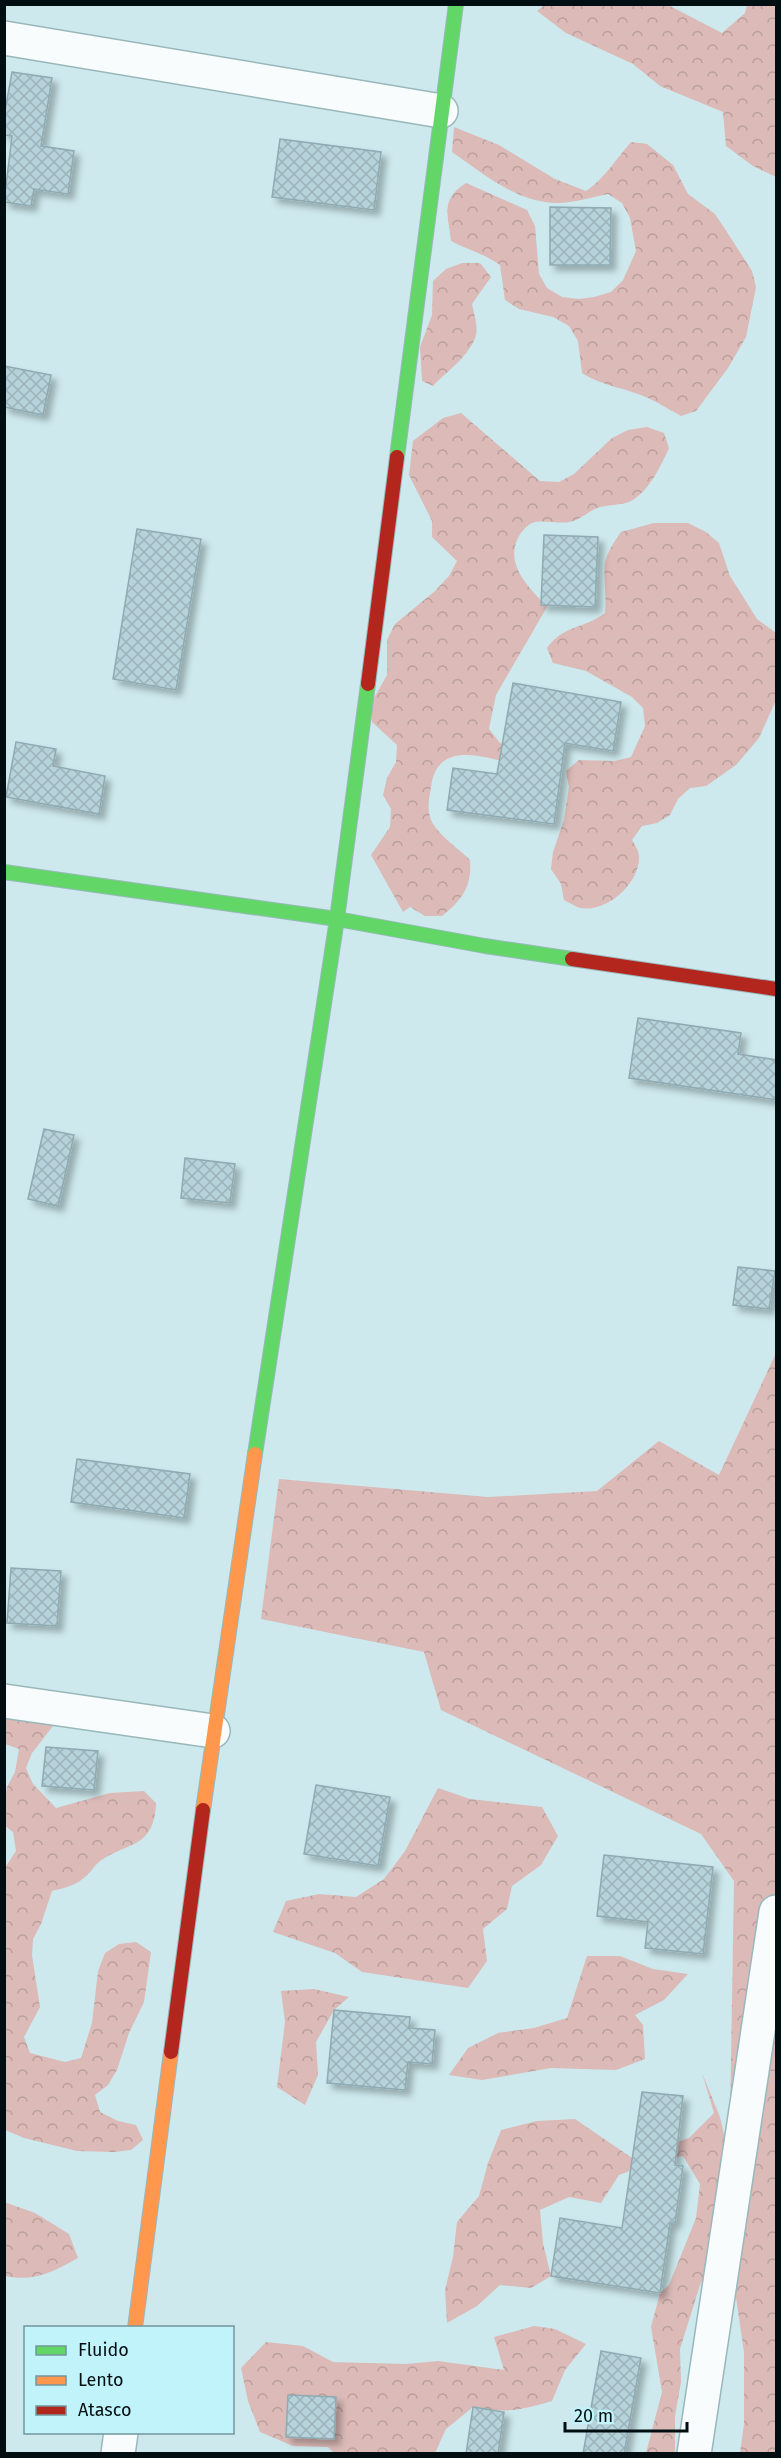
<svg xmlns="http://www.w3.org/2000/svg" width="781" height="2458" font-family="'Fira Sans',sans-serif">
<defs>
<pattern id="forest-crowns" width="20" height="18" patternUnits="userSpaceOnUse" patternTransform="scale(1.5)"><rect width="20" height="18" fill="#dbbab7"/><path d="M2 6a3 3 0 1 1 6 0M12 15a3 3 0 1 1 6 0" fill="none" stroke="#ba9f9c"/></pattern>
<pattern id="building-cross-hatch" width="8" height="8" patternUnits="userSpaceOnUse" patternTransform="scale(1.5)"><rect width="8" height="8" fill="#b6d2da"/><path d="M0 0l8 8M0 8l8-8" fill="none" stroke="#9bb3ba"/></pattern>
<filter id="shadow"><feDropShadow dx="5.5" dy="5.5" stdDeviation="3" flood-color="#0004"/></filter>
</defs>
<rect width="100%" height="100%" fill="#cde9ed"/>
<path fill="url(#forest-crowns)" d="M 544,5 L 668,5 L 722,33 L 745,13 L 747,5 L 776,5 L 776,177 L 753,166 L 726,146 L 723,112 L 660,86 L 633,64 L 566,33 L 537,11 Z
M 454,127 L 499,145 L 555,179 L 586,191 C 604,179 616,159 631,142 L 647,144 L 673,165 L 688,194 L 715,214 L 725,229 L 752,271 L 756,287 L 746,337 L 728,368 L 696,411 L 681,416 C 670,410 659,403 648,398 C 626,388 602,386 582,373 L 578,341 L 569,326 L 553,317 L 519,309 L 505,300 L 500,265 C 485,254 468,250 451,241 C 448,213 440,200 466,183 L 527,210 L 535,226 L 539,274 L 547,288 L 562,297 L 578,299 L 594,297 L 611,292 L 623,280 L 636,251 L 630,218 L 622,203 L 608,194 C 592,197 573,203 557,203 C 516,202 484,174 452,152 Z
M 462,263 L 480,263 L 491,277 L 472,304 C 474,314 479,328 475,338 C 468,357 446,372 433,386 L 422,381 L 420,347 L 432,315 L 433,281 L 446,269 Z
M 461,413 L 540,481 L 559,482 L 574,474 L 612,438 L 628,430 L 647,427 L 664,433 L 669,448 C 661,466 650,489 633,500 C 623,506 608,504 597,508 C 587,512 581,520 569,522 C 558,524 542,519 532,523 C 525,527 520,533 517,540 C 506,567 530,588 547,607 L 496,695 L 489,729 L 500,743 L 516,750 L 519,766 C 488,758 437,738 431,787 C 429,799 426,812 433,824 C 441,837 459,849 470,860 C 472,887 462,900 442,916 L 425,916 L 410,907 L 403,912 L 371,855 L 390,827 L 391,809 L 383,795 L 387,778 L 396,762 L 397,745 L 372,722 L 370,705 L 387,675 L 387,640 L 395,624 L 435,591 L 449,576 L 457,561 L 432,537 L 432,521 L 409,475 L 413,441 L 443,418 Z
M 654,523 L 688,523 L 706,532 L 719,543 L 730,576 L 757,619 L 776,633 L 776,700 L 759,738 L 736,765 L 706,786 L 690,788 L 678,799 L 670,815 L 657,823 L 642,826 L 632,840 C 635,845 639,851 639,857 C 640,884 604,916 577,907 C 573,905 568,902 564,900 L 561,884 L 551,869 L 553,852 L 564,820 L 569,787 L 566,771 L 579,760 L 615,761 L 631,757 L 645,726 L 643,708 L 632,697 L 586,671 L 553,663 L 547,648 C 565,624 582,630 605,613 C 607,596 603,579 605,563 C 607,552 615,541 621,532 Z
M 776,1353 L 776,2453 L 740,2453 L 744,2424 L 744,2352 L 728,2243 L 734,1881 L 701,1834 L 441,1710 L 424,1652 L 261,1619 L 279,1479 L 488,1497 L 597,1491 L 659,1441 L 719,1475 Z
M 5,1710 L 42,1713 L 53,1726 L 32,1753 L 26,1768 L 33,1784 L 56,1808 L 110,1793 L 144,1791 L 156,1803 C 154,1850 127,1841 99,1862 C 94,1866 91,1872 86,1876 C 77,1885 65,1888 52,1891 L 41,1924 L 33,1939 L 32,1955 L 40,2007 L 24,2037 L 30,2053 L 65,2062 L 81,2058 L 92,2023 L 98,1971 L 105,1953 L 119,1944 L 136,1942 L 151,1952 L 144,2002 L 129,2033 L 117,2070 L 108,2085 L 95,2095 L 100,2112 L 118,2121 L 136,2125 L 143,2140 L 131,2150 L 114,2152 L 77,2151 L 24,2138 L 5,2130 L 4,1869 L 16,1851 L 13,1832 L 5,1826 L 4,1800 L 7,1787 L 15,1772 L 19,1749 L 5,1744 Z
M 438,1788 L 470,1799 L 542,1807 L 558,1836 L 541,1865 L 512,1886 L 507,1909 L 483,1929 L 487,1961 L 468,1988 L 362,1972 L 335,1953 L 273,1932 L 286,1901 L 319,1894 L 356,1897 L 384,1879 L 405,1851 Z
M 587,1956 L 620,1956 L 653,1969 L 688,1974 L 664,2000 L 635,2015 L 643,2025 L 645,2059 L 616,2070 L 551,2068 L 482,2080 L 449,2075 L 468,2048 L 498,2033 L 534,2028 L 567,2018 Z
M 314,1989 L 349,1997 L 334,2010 L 316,2042 L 318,2075 L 305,2105 L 277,2087 L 285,2022 L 281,1991 Z
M 702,2073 L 720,2117 L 728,2153 L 715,2252 L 700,2285 L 680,2349 L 681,2382 L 675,2416 L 675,2453 L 646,2453 L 662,2392 L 651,2327 L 660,2293 L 669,2285 L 696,2218 L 700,2184 L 683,2156 L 651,2163 L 619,2175 L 601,2203 L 569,2197 L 540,2210 L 543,2243 L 551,2276 L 531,2288 L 500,2285 L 477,2306 L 447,2323 L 445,2290 L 453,2257 L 457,2222 L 479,2196 L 488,2163 L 501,2130 L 537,2121 L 575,2119 L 632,2158 L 689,2138 L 714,2113 Z
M 4,2202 L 35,2213 L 69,2234 L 78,2258 C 53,2272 34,2282 5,2276 Z
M 534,2326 L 555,2329 L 586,2344 L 565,2370 L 552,2401 C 518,2411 507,2413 473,2407 L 446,2429 L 435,2453 L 334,2453 L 328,2447 L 293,2446 L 260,2432 L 248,2401 L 241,2368 L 266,2342 L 303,2346 L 333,2362 L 406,2364 L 438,2361 L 504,2370 L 494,2337 Z"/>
<path fill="url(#building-cross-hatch)" stroke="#8eaab2" stroke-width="1.5" filter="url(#shadow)" d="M 12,72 L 52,78 L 41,146 L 74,151 L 68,194 L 34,189 L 31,206 L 4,202 L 12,136 L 4,135 L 4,116 Z
M 280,139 L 381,152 L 374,210 L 272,197 Z
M 550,207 L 611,208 L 610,265 L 550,265 Z
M 4,366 L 51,375 L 43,415 L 4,407 Z
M 137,529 L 201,539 L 176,690 L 113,679 Z
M 544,535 L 598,537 L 595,607 L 541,605 Z
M 513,683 L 621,702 L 613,751 L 565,743 L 554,824 L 447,810 L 453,768 L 497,774 Z
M 16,742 L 56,749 L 53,766 L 105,776 L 99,814 L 6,797 Z
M 638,1018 L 741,1033 L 738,1054 L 777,1060 L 777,1100 L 629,1078 Z
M 44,1129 L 74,1135 L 58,1206 L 28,1199 Z
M 185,1158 L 235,1164 L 230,1203 L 181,1198 Z
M 738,1267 L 775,1271 L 769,1309 L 733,1305 Z
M 77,1459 L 190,1474 L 184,1518 L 71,1502 Z
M 11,1568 L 61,1571 L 57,1626 L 7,1623 Z
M 46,1747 L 98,1751 L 94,1790 L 42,1786 Z
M 316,1785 L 390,1797 L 378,1866 L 304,1854 Z
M 604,1855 L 713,1867 L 703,1954 L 645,1948 L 648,1922 L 597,1916 Z
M 334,2010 L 410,2017 L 409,2028 L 435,2030 L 432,2064 L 408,2062 L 405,2090 L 327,2083 Z
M 642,2092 L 683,2096 L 675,2165 L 683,2166 L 675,2223 L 670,2223 L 660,2293 L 551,2276 L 560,2218 L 622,2228 Z
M 601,2351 L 641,2358 L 624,2454 L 583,2454 Z
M 288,2395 L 336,2397 L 334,2439 L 286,2437 Z
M 473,2407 L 504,2412 L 498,2454 L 466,2454 Z"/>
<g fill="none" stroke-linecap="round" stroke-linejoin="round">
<g stroke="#99b8bc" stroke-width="36">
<path id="street" d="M 4,38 L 441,111
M 4,1701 L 213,1731
M 118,2454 L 121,2432
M 694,2454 L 776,1912"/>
</g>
<g stroke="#99b8bc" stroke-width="16">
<path id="fast" d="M 397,457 L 456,4
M 4,872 L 337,919 L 485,946 L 572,959
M 255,1454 L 337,919 L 368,684"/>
</g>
<g stroke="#99b8bc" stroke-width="16">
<path id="slow" d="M 203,1810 L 255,1454
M 135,2328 L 171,2052"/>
</g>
<g stroke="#99b8bc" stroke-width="16">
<path id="jam" d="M 368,684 L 397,457
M 572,959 L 776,989
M 171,2052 L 203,1810"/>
</g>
<use href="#street" stroke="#f8fcfc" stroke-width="33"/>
<use href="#fast" stroke="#63d668" stroke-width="14"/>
<use href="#slow" stroke="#ff974d" stroke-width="14"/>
<use href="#jam" stroke="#b3261e" stroke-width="14"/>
</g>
<rect width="781" height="2458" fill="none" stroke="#000e11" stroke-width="12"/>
<rect x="24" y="2326" width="210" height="108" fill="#c0f3fa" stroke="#73979d" stroke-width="1.5"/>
<rect x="36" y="2346" width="30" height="9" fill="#63d668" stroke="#73979d" stroke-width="1.5"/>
<text x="78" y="2356" font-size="18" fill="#000e11">Fluido</text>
<rect x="36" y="2376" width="30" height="9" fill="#ff974d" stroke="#73979d" stroke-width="1.5"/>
<text x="78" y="2386" font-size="18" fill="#000e11">Lento</text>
<rect x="36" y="2406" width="30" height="9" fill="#b3261e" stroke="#73979d" stroke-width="1.5"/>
<text x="78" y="2416" font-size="18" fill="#000e11">Atasco</text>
<path d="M565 2422v9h122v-9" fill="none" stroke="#000e11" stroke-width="3"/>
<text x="574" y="2422" font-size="18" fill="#000e11" stroke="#c0f3fa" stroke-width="4.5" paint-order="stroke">20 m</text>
</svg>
